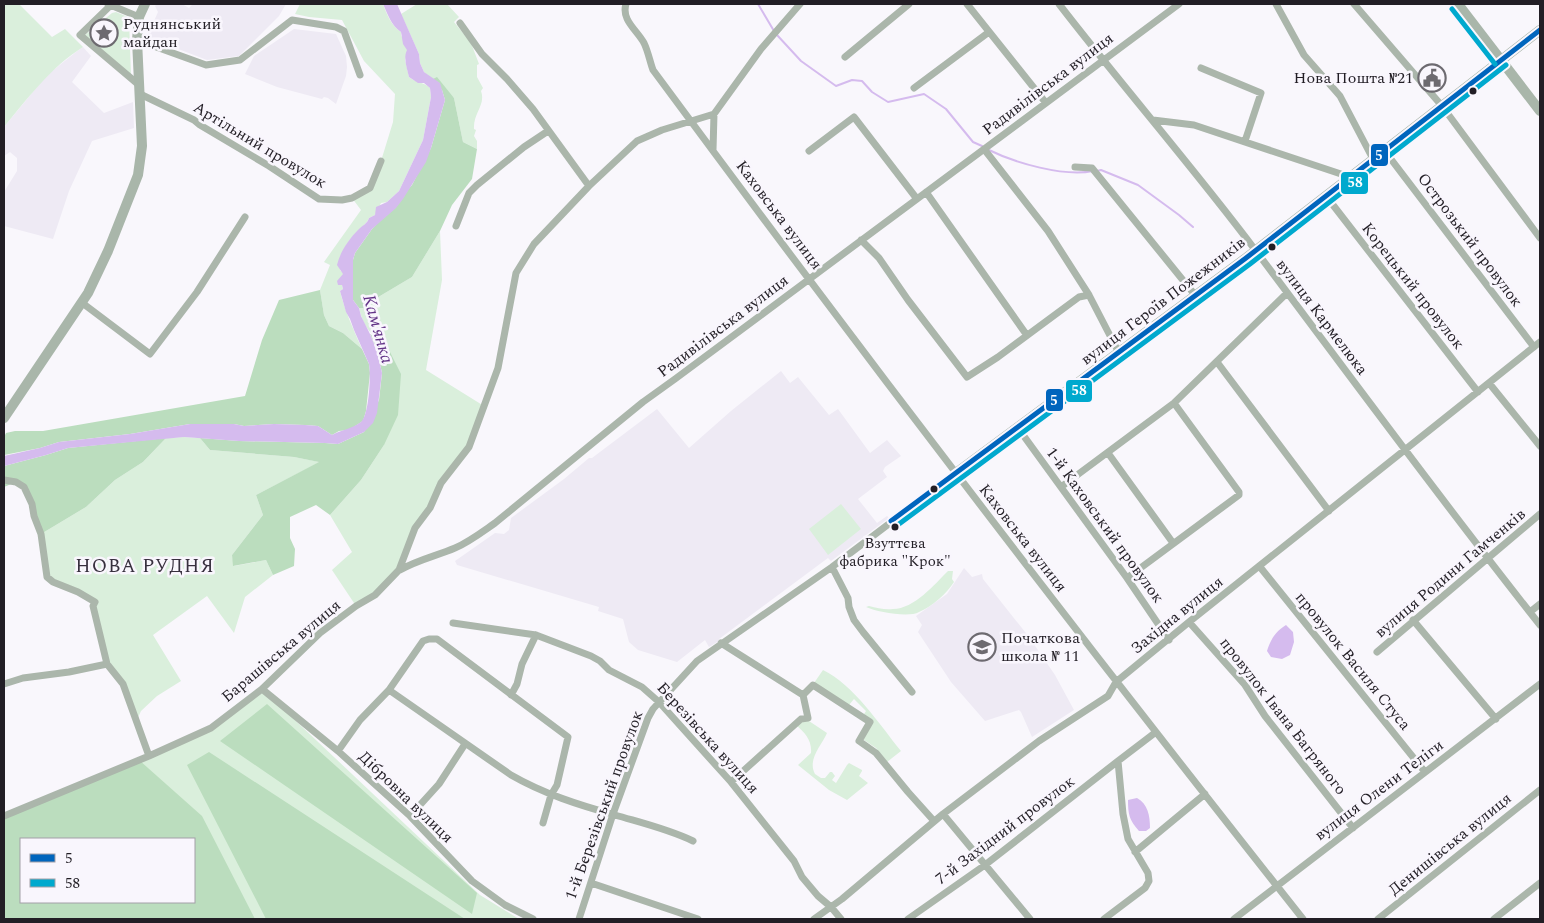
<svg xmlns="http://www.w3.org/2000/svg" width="1544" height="923" font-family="Spectral,serif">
<rect width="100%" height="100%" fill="#f9f7fc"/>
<path fill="#eeeaf4" d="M 157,4 L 182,4 L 189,8 L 193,4 L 286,4 L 279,16 L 239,56 L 207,60 L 147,37 L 158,12 L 155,6 Z
M 294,29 L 336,34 L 346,56 L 347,67 L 346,76 L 336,104 L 328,98 L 324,97 L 322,99 L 277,87 L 245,74 L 254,56 Z
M 83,47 L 91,56 L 72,82 L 104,113 L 133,102 L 134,128 L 92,141 L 69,191 L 53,239 L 4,226 L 4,192 L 17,171 L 17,158 L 10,152 L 4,156 L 4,127 L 46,76 L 76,52 Z
M 781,371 L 790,383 L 798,377 L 829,415 L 838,409 L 870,453 L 887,440 L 901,456 L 885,467 L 883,471 L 887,477 L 858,499 L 877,523 L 887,516 L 889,518 L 831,561 L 828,558 L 719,639 L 719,641 L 709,647 L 705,640 L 677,662 L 638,650 L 629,642 L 623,619 L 598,611 L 599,607 L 457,565 L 455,561 L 495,533 L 504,534 L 509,530 L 511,518 L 564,479 L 589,458 L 592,458 L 657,409 L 689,448 L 731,411 Z
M 964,568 L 972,577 L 982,574 L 983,579 L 1029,637 L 1055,675 L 1074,710 L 1032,737 L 1021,712 L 1019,710 L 985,721 L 951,682 L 918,632 L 922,625 L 916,616 L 947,594 Z"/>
<path fill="#daefdc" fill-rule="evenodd" d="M 4,4 L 19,4 L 52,37 L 65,29 L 83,47 C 51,67 28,98 4,127 Z
M 300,4 L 383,4 C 387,15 391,25 401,32 L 401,35 L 408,50 L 405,60 L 409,77 C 416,83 424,82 430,88 L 431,97 L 423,140 L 399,191 L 387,202 L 381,203 L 375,215 L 369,218 C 367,225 351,236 346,246 C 342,252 341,262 340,270 L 344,274 L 340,279 L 343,289 L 340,291 C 345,312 354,330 362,349 L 343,333 L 329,326 L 324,315 L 320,290 L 330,265 L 324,262 L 361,210 L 352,198 L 370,188 L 381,161 L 393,122 L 395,94 L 364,61 L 342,20 L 309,17 L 295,14 Z
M 417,4 L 447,4 L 459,17 L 454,22 L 471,43 L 479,64 L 477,65 L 477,77 L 483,88 L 481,91 C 486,105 473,113 474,129 L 476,130 L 474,136 L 477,141 L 477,149 L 463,142 L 454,98 L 424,72 L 420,63 L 419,54 L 401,14 Z
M 116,12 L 128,17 L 129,19 L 131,75 L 84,36 L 112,13 Z
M 440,231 L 442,280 L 426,370 L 484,406 L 469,447 L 441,483 L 415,528 L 399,570 L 375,595 L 356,606 L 332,570 L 352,552 L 330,515 L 361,480 L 384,445 L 386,344 C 370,334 364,328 359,308 L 366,308 L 380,296 L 412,277 Z
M 184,437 L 200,438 L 210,450 L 294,457 L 320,462 L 256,495 L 263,515 L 232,555 L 234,566 L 266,560 L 273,575 L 245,597 L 234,633 L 207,596 L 153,635 L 181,681 L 157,696 L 141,711 L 136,722 L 123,684 L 107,664 L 93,606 L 88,598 L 47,577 L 41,534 L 86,507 L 115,480 L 143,462 L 166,438 Z
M 841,504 L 861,529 L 828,555 L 809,529 Z
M 948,571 L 953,571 L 952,579 L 954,582 C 946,594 933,606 919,612 C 909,618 877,612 866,607 L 869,606 C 877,608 885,610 893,609 C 914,609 935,584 948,571 Z
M 823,670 C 853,684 880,725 901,751 L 887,762 L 876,748 L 864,740 L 864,736 L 873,721 L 864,714 L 866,711 L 854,699 L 849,705 L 814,683 Z
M 262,689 L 480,895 L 519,919 L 4,919 L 4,819 L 211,728 ZM 21,839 L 194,839 L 194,902 L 21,902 Z
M 804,721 L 809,721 L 827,733 C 822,745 807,759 815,774 L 821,778 L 825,778 L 830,772 L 832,772 L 835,776 L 832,780 L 836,783 L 847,765 L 849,763 L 862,770 L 862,771 L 859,776 L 868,783 L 847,800 L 829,790 L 798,765 L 811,753 C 812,740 805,733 796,725 Z"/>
<path fill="#bbddbe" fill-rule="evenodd" d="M 437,77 L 454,98 L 463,142 L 477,149 L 472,179 L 452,205 L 440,231 L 412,277 L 380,296 L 365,308 L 359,308 L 353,300 L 353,260 L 355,253 L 372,229 L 412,185 L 431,148 L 445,100 L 442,90 L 433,79 Z
M 320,290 L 324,315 L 329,326 L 343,333 L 362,349 L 369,364 L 370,373 L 366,411 L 363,421 L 349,430 L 339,431 L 332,435 L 318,426 L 305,425 L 274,424 L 244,426 L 234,424 L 190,424 L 130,434 L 59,442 L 40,448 L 4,455 L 4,437 L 6,433 L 15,431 L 43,431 L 245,396 L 262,340 L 279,300 Z
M 370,334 L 386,344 L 401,374 L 398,415 L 384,445 L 361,480 L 330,515 L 316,505 L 290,517 L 290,538 L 295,549 L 294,566 L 273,575 L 266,560 L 233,566 L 232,555 L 263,515 L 256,495 L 319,462 L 294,457 L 210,450 L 200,438 L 239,441 L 325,443 L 338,444 L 364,432 L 379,400 L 382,373 L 377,351 Z
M 166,438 L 143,462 L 115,480 L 86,507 L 41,534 L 28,497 L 16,482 L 4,487 L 4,466 L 46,455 L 68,448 Z
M 267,704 L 477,893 L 472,914 L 220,741 Z
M 209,752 L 465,919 L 266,919 L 187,765 Z
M 139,760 L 202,816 L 255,919 L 4,919 L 4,819 ZM 21,839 L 194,839 L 194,902 L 21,902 Z"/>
<path fill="#d5bbee" d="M 383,4 L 397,4 L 419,54 L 420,63 L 424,72 L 440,83 L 445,100 L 431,148 L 426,162 L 403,199 L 396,208 L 372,229 L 355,253 L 353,260 L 353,300 L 359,308 L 361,316 L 370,334 L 377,351 L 382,373 L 377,413 L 373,423 L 364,432 L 338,444 L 325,443 L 239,441 L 184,437 L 68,448 L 46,455 L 4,466 L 4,456 L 40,448 L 59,442 L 130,434 L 190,424 L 234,424 L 244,426 L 274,424 L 305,425 L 318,426 L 332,435 C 341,430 352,429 361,422 C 369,415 371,376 369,364 L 354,330 L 350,319 L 346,312 L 340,291 L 343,289 L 342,285 L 338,285 L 337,281 L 343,274 L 337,265 C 340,252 349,239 358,230 C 363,225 367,224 369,218 L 375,215 L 376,207 L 387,202 L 399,191 L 423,140 L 431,97 L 430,88 L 424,83 L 418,83 L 409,77 C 407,68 403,58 407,50 L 403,44 L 401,32 C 391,25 388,15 383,4 Z
M 1286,625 L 1293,632 L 1294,642 L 1290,655 L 1282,659 L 1271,657 L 1267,651 C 1271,639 1275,632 1286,625 Z
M 1137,798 C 1148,804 1150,816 1150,828 L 1146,831 L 1139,831 C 1129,820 1128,814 1128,800 Z"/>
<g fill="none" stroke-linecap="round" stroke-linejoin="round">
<path stroke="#d5bbee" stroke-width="2" d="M 758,4 L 774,31
M 777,35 L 801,61 L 836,86 L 852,80 L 862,81 L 872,92 L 888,102 L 924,94 L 946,109 L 973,142 L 982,146
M 989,150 C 1015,163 1064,177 1093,171
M 1097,171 L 1101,170 L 1138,185 L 1179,215 L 1193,227"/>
<path stroke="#abb6ab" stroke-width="7" d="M 108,4 L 139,17
M 112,4 L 80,35 L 139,85
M 626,4 C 621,20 637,30 644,43 C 648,51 650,62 653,70 C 865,357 1082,640 1303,919
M 967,4 L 1046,103
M 1059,4 C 1123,87 1193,167 1256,251 C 1350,376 1443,503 1540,625
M 1276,4 L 1304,55 L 1340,96 L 1373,159
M 1354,4 L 1442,106 L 1540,238
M 460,23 L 482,54 L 507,79 L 533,109 L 589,186
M 137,40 L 206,65 L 240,60 L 292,20 L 336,27 L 344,31 L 360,75
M 845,57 L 909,4
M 1201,68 L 1261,93 L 1245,141
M 914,88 L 989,32
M 140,94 L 194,120 L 200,125 L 269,166 L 319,199 L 342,200 L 352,198 L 370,188 L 381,161
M 1153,120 L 1194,125 L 1350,177
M 984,149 L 1048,231 L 1089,295 L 1119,353
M 713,150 L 714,114
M 1384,150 L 1534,347
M 809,151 L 854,117 L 917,199
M 1075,167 L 1092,168 L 1195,295
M 926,192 L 1026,334
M 1326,196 L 1478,392
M 456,226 L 469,193 L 477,185 L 524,147 L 548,131
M 861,240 L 879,258 L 908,300 L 967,377 L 998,357 L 1079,297 L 1089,295
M 81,302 L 150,354 L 197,292 L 245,217
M 1217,362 L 1329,511
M 1489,383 L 1540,446
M 1018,428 L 1127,578 L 1169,640
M 1108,453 L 1173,543
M 4,480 L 16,482 L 24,487 L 32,504 L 34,516 L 41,534 L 47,577 L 53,582 L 78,592 L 95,602 L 93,606 L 107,664 L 123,684 L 149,756
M 1061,487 L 1174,403 L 1287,293
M 832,567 L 848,598 L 849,607 L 854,620 L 863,632 L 912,692
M 1260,567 L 1425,772
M 400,570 C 417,560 436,556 455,548 C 469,542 482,532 495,523 L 643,402 L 675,379 L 1179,4
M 1127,578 L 1239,495 L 1239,492 L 1174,403
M 1530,612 L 1540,604
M 1413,620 L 1496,719
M 1189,622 L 1245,685 L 1265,716 L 1353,828
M 453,623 L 536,635 L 591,656 L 600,661 L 609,670 L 642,687 L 659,702 L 731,782 L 794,861 L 802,877 L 818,896 L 831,907 L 841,919
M 721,643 L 803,695
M 1377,652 L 1540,514
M 4,684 L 23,678 L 69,672 L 107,664
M 262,689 L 338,751 L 410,816 L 472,881 L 505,905 L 533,919
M 389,690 L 511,775 C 544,794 579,805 615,815 C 642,823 668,829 693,841
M 511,695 L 517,684 L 522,664 L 536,635
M 338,751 L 360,720 L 389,690 L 423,641 L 429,639 L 437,639 L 568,737 L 557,785 L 551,795 L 543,823
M 731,782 L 801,719 L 808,718 L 803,695 L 813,685 L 870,722 L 859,741 L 876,753 L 908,792 L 934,821
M 943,814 L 1030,919
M 4,816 L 149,756 L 211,728 L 262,689 L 320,633 L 356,606 L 375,595 L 399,570 L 415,528 L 430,508 L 441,483 L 469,447 L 498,368 L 516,273 L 534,244 L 589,186 L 637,141 L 662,130 L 714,114 L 761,49 L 800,4
M 410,816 L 439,784 L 465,744
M 1135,852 L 1205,794
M 591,883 L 698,919
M 579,919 L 613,814 L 648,718 L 653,709 L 697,661 L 832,567 L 956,473
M 814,919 L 842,899 L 943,814 L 1039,741 L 1108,696 L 1116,682 L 1189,622 L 1540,342
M 908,919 L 985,865 L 1118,761
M 1104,919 L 1145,888 L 1149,881 L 1148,873 L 1128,839 L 1123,814 L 1118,761 L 1156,732
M 1234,919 L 1540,684
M 1378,919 L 1540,790
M 1494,919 L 1540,883"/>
<path stroke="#a9b6aa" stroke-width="10" d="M 1458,4 L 1540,111
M 4,418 L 88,293 L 108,251 L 138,175 L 142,146 L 137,40 L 139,17 L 145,4
M 956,473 L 1246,258 L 1540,30"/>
<g stroke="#f9f6fd" stroke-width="9">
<path id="bus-1" d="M 891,521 L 1246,258 L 1540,30"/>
</g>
<g stroke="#f9f6fd" stroke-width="9">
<path id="bus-2" d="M 1452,9 L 1495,64
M 895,527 L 1250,264 L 1506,65"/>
</g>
<use href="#bus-1" stroke="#0065bd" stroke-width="5"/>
<use href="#bus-2" stroke="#00a9ce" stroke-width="5"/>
</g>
<defs>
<g id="sight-ring" transform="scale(1.4375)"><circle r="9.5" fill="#f9f6fd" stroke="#6d6a70" stroke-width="1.5"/><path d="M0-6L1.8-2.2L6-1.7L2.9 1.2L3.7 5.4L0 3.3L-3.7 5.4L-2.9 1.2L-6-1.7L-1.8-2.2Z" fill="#6d6a70"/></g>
<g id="civic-ring" transform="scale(1.4375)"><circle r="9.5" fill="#f9f6fd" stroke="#6d6a70" stroke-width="1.5"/><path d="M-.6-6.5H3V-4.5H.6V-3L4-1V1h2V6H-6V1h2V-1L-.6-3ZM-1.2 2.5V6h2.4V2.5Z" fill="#6d6a70"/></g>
<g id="school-ring" transform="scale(1.4375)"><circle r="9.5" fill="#f9f6fd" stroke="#6d6a70" stroke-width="1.5"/><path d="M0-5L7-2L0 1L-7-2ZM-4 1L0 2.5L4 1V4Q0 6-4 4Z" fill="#6d6a70"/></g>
</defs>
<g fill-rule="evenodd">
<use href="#sight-ring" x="104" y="33"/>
<use href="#civic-ring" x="1432" y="78"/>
<use href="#school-ring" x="982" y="647"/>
</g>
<g fill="#221e25" stroke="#f9f6fd" stroke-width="2">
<circle cx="1473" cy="91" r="4.5"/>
<circle cx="1272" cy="247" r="4.5"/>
<circle cx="934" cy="489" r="4.5"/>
<circle cx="895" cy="527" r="4.5"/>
</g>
<g text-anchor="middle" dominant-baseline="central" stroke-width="5" stroke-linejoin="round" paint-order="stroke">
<g font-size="15" fill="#221e25" stroke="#f9f6fd">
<text x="895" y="543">Взуттєва<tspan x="895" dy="18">фабрика "Крок"</tspan></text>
</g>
<g font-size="16" fill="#221e25" stroke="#f9f6fd" text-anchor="start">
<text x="123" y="24">Руднянський<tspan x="123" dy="18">майдан</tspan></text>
<text x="1413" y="78" text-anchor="end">Нова Пошта №21</text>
<text x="1001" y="638">Початкова<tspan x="1001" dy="18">школа № 11</tspan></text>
</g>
<g font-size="16" fill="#221e25" stroke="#f9f6fd">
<text transform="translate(1048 84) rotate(-37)">Радивілівська вулиця</text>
<text transform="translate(260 145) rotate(31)">Артільний провулок</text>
<text transform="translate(779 215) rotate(53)">Каховська вулиця</text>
<text transform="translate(1470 240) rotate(53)">Острозький провулок</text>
<text transform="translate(1413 286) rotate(52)">Корецький провулок</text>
<text transform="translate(1163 301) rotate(-37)">вулиця Героїв Пожежників</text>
<text transform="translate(1322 317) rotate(53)">вулиця Кармелюка</text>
<text transform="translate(723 326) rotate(-37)">Радивілівська вулиця</text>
<text transform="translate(1105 525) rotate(54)">1-й Каховський провулок</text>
<text transform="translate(1023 538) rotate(52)">Каховська вулиця</text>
<text transform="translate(1450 573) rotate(-40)">вулиця Родини Гамченків</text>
<text transform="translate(1177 615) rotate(-39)">Західна вулиця</text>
<text transform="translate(281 651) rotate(-40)">Барашівська вулиця</text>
<text transform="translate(1353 661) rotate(51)">провулок Василя Стуса</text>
<text transform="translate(1283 716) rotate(52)">провулок Івана Багряного</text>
<text transform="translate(708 738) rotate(48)">Березівська вулиця</text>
<text transform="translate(1379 790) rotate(-37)">вулиця Олени Теліги</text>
<text transform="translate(406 797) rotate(44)">Дібровна вулиця</text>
<text transform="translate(604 805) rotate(-70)">1-й Березівський провулок</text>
<text transform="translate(1005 830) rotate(-37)">7-й Західний провулок</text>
<text transform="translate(1450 844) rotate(-39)">Денишівська вулиця</text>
</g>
<g font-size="18" font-style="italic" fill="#633487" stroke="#f9f6fd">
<text transform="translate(378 329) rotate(74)">Кам'янка</text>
</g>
<g font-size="19" letter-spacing="1" fill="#37303e" stroke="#f9f6fd">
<text x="145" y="566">НОВА РУДНЯ</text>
</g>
</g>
<g stroke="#f9f6fd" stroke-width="2">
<rect x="1370" y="143" width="19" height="24" rx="5" fill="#0065bd"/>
<rect x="1340" y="171" width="29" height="24" rx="5" fill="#00a9ce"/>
<rect x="1065" y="379" width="28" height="24" rx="5" fill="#00a9ce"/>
<rect x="1045" y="388" width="19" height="24" rx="5" fill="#0065bd"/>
</g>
<g font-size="14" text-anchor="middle" font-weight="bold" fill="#fff">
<text x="1379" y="160">5</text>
<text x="1355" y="187">58</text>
<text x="1079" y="395">58</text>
<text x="1054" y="405">5</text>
</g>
<rect width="1544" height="923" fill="none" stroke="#221e25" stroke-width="10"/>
<rect x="20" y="838" width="175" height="65" fill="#f9f6fd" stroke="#a3a0a7"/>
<rect x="30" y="854" width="25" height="8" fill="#0065bd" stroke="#a3a0a7"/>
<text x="65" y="863" font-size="15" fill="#221e25">5</text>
<rect x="30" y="879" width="25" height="8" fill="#00a9ce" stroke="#a3a0a7"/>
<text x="65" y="888" font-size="15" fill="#221e25">58</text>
</svg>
